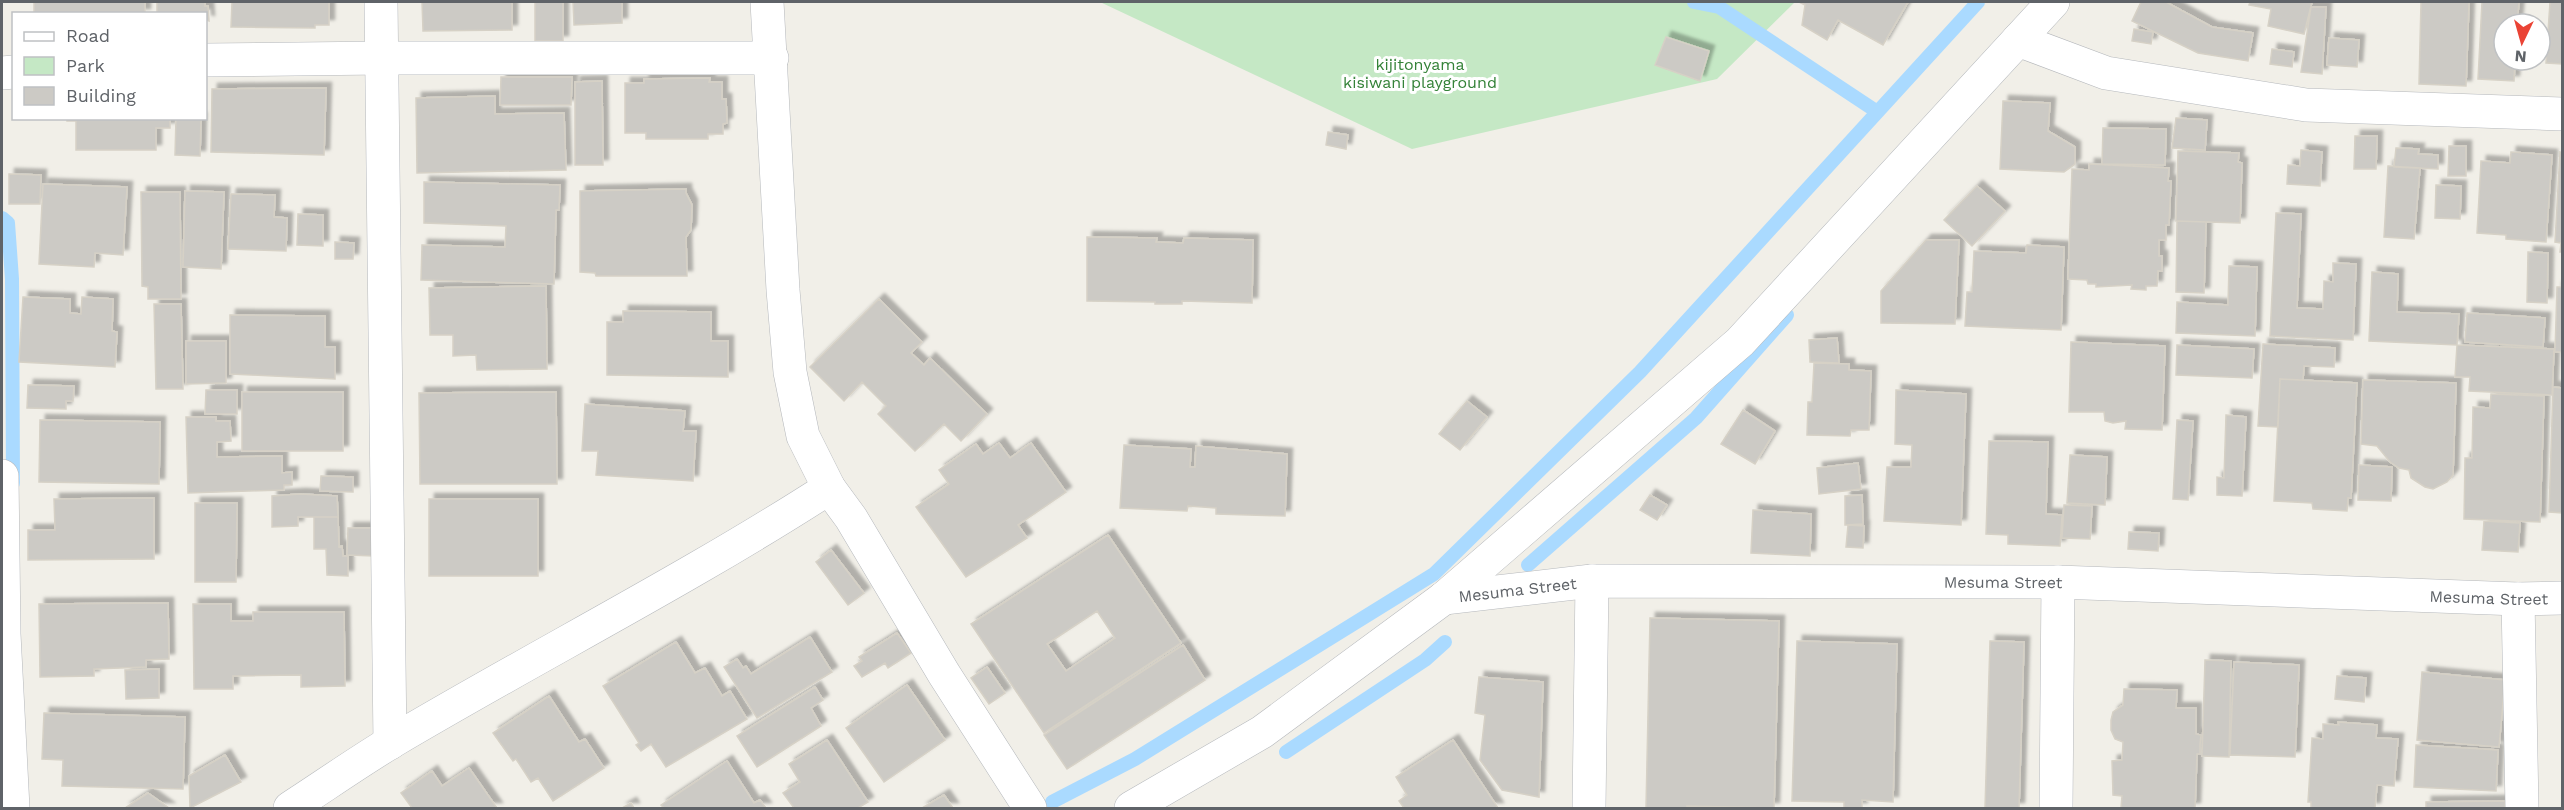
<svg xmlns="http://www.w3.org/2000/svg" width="2564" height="810" font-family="'Work Sans',sans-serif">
<defs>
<filter id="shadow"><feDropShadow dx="5.5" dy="-5.5" stdDeviation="1.5" flood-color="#0004"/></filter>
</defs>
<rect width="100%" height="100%" fill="#f1efe8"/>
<path fill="#c5e8c5" d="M 1100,2 L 1795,2 L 1717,79 L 1412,149 Z"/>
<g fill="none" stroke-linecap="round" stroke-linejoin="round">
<path stroke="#aadaff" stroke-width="14" d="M 1694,2 L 1719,7 L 1876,111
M 2,218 L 8,223 L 12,279 L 13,483
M 1528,565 L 1696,418 L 1787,315
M 1286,752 L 1425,660 L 1445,642
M 1052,802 L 1135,759 L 1434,574 L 1640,372 L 1978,2"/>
</g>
<path fill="#cccac5" stroke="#d6d1c6" stroke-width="1.5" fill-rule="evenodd" filter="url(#shadow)" d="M 34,2 L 145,2 L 145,14 L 34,14 Z
M 157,2 L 205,2 L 205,6 L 208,6 L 209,21 L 206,20 L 206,14 L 157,14 Z
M 232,2 L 329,2 L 329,25 L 315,25 L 315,28 L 231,27 Z
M 422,2 L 512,2 L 512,30 L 423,31 Z
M 535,2 L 563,2 L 563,41 L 535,41 Z
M 573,2 L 622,2 L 622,23 L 574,25 Z
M 1799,2 L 1908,2 L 1883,45 L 1838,20 L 1827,40 L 1802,25 L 1805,5 Z
M 2141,2 L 2166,2 L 2212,27 L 2253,33 L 2248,61 L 2198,53 L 2132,21 Z
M 2250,2 L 2312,2 L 2304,34 L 2268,26 L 2271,9 L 2249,5 Z
M 2421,2 L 2469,2 L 2466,86 L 2419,84 Z
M 2482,2 L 2519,2 L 2517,24 L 2504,24 L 2504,60 L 2515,60 L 2514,81 L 2478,79 Z
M 2550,2 L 2562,2 L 2562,64 L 2546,63 Z
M 2311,7 L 2326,7 L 2322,74 L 2301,72 Z
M 2134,29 L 2153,32 L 2151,44 L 2132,41 Z
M 1666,37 L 1709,51 L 1700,81 L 1655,65 Z
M 2329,38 L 2359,40 L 2357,67 L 2327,65 Z
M 2272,49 L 2294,52 L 2292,67 L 2270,64 Z
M 501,77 L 572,77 L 571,105 L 500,105 Z
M 710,78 L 709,82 L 722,82 L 722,99 L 726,99 L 727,123 L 723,124 L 723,134 L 708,134 L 708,139 L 646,139 L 646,133 L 625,133 L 625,83 L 644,83 L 644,79 Z
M 602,81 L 603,165 L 575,165 L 575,82 Z
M 326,88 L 324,155 L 211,152 L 212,89 Z
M 495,96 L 495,114 L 564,113 L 566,170 L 417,173 L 416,98 Z
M 2003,101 L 2050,103 L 2048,131 L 2075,147 L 2075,164 L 2064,172 L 2000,169 Z
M 67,118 L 170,118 L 170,128 L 156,128 L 156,150 L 76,150 L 76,121 L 67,121 Z
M 176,118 L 201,118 L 200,156 L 175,155 Z
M 2176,118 L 2207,120 L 2205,150 L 2172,148 Z
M 2103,128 L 2166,129 L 2165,165 L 2102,164 Z
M 1328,132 L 1348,135 L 1346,149 L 1326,145 Z
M 2355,136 L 2377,136 L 2376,169 L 2354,169 Z
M 2449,146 L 2466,146 L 2466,176 L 2448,176 Z
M 2396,148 L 2419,149 L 2418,154 L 2438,155 L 2438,169 L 2394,167 Z
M 2301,150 L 2322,152 L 2320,186 L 2287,184 L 2288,165 L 2300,166 Z
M 2178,151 L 2239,153 L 2238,162 L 2242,163 L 2240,223 L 2176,221 Z
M 2511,152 L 2552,155 L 2546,242 L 2506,239 L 2506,235 L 2477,233 L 2481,161 L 2510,163 Z
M 2560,152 L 2562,153 L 2562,252 L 2560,252 L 2561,243 L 2555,242 Z
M 2089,164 L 2169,168 L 2168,181 L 2171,181 L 2169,225 L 2166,225 L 2166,240 L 2159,240 L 2159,256 L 2162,256 L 2162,271 L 2158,271 L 2157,286 L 2146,286 L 2146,290 L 2131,289 L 2132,285 L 2096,287 L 2096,284 L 2088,284 L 2087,280 L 2068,279 L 2072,169 L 2089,170 Z
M 2388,166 L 2420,168 L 2414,239 L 2384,237 Z
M 9,174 L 41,175 L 40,204 L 9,204 Z
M 424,182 L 560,185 L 559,210 L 556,210 L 554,284 L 421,280 L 422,245 L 505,247 L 506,226 L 424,223 Z
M 43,184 L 127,187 L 123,255 L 95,253 L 94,267 L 39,264 Z
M 2436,185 L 2461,186 L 2460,219 L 2435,218 Z
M 1977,186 L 2005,211 L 1972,246 L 1944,220 Z
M 686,189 L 686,193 L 692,205 L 691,230 L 686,237 L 687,276 L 596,276 L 595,273 L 580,272 L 580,191 Z
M 185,191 L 224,192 L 221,269 L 183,267 Z
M 141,192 L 180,192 L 181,299 L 148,299 L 148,287 L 142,286 Z
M 231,194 L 275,195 L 274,217 L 287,218 L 286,251 L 228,249 Z
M 2276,213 L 2301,214 L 2297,308 L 2323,309 L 2324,281 L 2333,282 L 2333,263 L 2356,264 L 2353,340 L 2270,336 Z
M 298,214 L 323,215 L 323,246 L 297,245 Z
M 2177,221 L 2206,222 L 2204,293 L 2176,292 Z
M 1087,237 L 1157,238 L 1156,242 L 1183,243 L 1184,238 L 1253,240 L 1252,303 L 1182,301 L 1182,304 L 1155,304 L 1155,302 L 1087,301 Z
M 1926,240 L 1959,240 L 1955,324 L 1881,323 L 1881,291 Z
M 335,242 L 354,243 L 353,259 L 335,259 Z
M 2027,245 L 2064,247 L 2061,330 L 1965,326 L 1967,292 L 1972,292 L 1974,251 L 2026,253 Z
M 2528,252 L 2548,253 L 2547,303 L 2527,302 Z
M 2229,266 L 2257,267 L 2255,336 L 2176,333 L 2177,302 L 2228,305 Z
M 2372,272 L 2398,274 L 2397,312 L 2459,314 L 2457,345 L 2369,341 Z
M 546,286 L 547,369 L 477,370 L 476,355 L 453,356 L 453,335 L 430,335 L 429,288 Z
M 2557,287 L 2562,287 L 2562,352 L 2555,352 Z
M 23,297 L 70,299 L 70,313 L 81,314 L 82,297 L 113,299 L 112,331 L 117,332 L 115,367 L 19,362 Z
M 879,299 L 922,342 L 911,353 L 924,365 L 930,358 L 987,414 L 961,441 L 944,424 L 915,451 L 878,414 L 886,406 L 862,382 L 844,401 L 810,367 Z
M 154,304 L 181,304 L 183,389 L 156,389 Z
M 623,311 L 711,312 L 711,341 L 728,341 L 728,377 L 607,375 L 607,322 L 623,322 Z
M 2467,313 L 2545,318 L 2543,347 L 2465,342 Z
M 230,315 L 325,316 L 325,347 L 335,347 L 335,379 L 230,374 Z
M 1837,338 L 1839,363 L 1810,362 L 1809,340 Z
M 186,341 L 226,341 L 226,383 L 186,384 Z
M 2071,342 L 2165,346 L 2162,430 L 2125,429 L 2126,421 L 2113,423 L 2105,421 L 2104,412 L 2069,412 Z
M 2263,344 L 2335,348 L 2334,367 L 2304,366 L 2303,380 L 2280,379 L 2278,427 L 2258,426 Z
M 2177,345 L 2254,349 L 2252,378 L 2176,375 Z
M 2457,345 L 2554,349 L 2552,395 L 2469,391 L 2470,377 L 2455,377 Z
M 1814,363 L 1849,364 L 1849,370 L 1871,371 L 1869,430 L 1851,430 L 1850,436 L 1807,435 L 1808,402 L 1812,402 Z
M 2280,379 L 2357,383 L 2351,498 L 2348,498 L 2347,511 L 2313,509 L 2312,503 L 2274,501 Z
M 2363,380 L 2456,383 L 2453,475 L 2447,482 L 2433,489 L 2425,487 L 2411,478 L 2409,470 L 2399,468 L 2390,462 L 2377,446 L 2361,444 Z
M 28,385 L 74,386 L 73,401 L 66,401 L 66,409 L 27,408 Z
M 2553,387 L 2562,388 L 2562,513 L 2549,512 Z
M 206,390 L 237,390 L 237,414 L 205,414 Z
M 1896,390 L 1966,394 L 1961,525 L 1884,521 L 1887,467 L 1911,467 L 1912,445 L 1895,444 Z
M 242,392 L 343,392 L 343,451 L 242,451 Z
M 556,392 L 557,484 L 420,484 L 419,393 Z
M 2491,394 L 2544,396 L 2540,522 L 2464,519 L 2465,458 L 2472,458 L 2473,407 L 2490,408 Z
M 1467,401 L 1487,417 L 1460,450 L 1439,434 Z
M 585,404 L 685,411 L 683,431 L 696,431 L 693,481 L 596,475 L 598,451 L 582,451 Z
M 1743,410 L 1775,431 L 1755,464 L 1721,444 Z
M 2226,415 L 2246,417 L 2242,496 L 2217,495 L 2217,477 L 2224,478 Z
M 186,417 L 216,417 L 216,421 L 230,421 L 231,441 L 217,442 L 217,457 L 282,456 L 282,473 L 292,472 L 292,485 L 284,485 L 284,490 L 188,493 Z
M 40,420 L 160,422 L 159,484 L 39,482 Z
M 2177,420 L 2193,421 L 2188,500 L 2173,499 Z
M 1989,441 L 2048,442 L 2046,514 L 2062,515 L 2060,546 L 2008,544 L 2008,535 L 1986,534 Z
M 999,443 L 1010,458 L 1031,443 L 1066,492 L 1018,525 L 1027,538 L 966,577 L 916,507 L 949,484 L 939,470 L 976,444 L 983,454 Z
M 1124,445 L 1191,449 L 1190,467 L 1195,467 L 1196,446 L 1287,454 L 1285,516 L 1216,514 L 1216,508 L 1188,506 L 1187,511 L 1120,508 Z
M 2070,455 L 2107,457 L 2105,505 L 2067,503 Z
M 1858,463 L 1861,489 L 1819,494 L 1817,468 Z
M 2359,465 L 2392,467 L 2391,501 L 2358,500 Z
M 321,476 L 353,477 L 353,492 L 320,491 Z
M 300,494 L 337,496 L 338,517 L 298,517 L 298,526 L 272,527 L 272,496 Z
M 1650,495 L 1667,505 L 1657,520 L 1640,510 Z
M 1862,495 L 1863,524 L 1845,525 L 1845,496 Z
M 154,498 L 154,559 L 28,560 L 28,530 L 55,530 L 54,499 Z
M 429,499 L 538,499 L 538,576 L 429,576 Z
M 195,503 L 237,503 L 236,582 L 195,582 Z
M 2064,505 L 2092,506 L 2090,539 L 2062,538 Z
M 1753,510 L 1811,514 L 1810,556 L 1751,553 Z
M 314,517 L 338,517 L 339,547 L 342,546 L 343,556 L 348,556 L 348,576 L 327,575 L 326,549 L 314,549 Z
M 2484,521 L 2520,523 L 2518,552 L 2482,550 Z
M 1848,525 L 1864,526 L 1863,548 L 1846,547 Z
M 348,528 L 375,528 L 374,556 L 347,555 Z
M 2129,532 L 2159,533 L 2158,551 L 2128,549 Z
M 1108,535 L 1181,643 L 1044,733 L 971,624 ZM 1097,611 L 1115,638 L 1066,671 L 1047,644 Z
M 831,550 L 864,593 L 848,605 L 816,562 Z
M 168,603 L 169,659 L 146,660 L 146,667 L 94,669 L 94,676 L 40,677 L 39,604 Z
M 193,604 L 231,604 L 231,621 L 253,621 L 253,612 L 344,612 L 345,686 L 301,687 L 301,675 L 233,676 L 233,689 L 194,689 Z
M 1650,618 L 1779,621 L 1774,808 L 1687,806 L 1687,808 L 1646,808 Z
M 897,633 L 911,653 L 888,668 L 885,663 L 862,677 L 854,666 L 862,661 L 859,657 Z
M 810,637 L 832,672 L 757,718 L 724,667 L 737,659 L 743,668 L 746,666 L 751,674 Z
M 1797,641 L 1897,644 L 1893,802 L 1862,800 L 1862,808 L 1844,808 L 1844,802 L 1792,801 Z
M 1990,641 L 2024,642 L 2019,808 L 1985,808 Z
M 676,642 L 695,673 L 705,668 L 722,696 L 730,691 L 747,719 L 666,767 L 651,744 L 641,751 L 636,745 L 639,743 L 603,686 Z
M 1183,645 L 1205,680 L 1067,769 L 1044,735 Z
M 2205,660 L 2231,661 L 2229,757 L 2202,756 Z
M 2234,662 L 2299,665 L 2295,757 L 2230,755 Z
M 987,667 L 1005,693 L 989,704 L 971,678 Z
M 159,669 L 159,698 L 126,699 L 125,670 Z
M 2422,672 L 2505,680 L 2499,747 L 2417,740 Z
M 2337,676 L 2366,678 L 2364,702 L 2335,699 Z
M 1479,677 L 1543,682 L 1539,797 L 1502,790 L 1480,760 L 1485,715 L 1475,713 Z
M 907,685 L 945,740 L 884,782 L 846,728 Z
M 815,687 L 823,700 L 811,708 L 821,726 L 757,767 L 737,736 Z
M 2124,689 L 2177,690 L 2176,708 L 2196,708 L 2196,734 L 2201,735 L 2200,744 L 2200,754 L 2197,754 L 2195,808 L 2121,808 L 2122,796 L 2113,795 L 2112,761 L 2122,760 L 2123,742 L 2115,739 L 2111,730 L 2111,720 L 2113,712 L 2123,705 Z
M 549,696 L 579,742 L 585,739 L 604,768 L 553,801 L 538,778 L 531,782 L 516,759 L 513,761 L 493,733 Z
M 44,713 L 185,717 L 183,789 L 62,786 L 63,760 L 42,759 Z
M 2338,722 L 2377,725 L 2376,738 L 2398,739 L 2394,786 L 2377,785 L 2375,808 L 2311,808 L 2311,802 L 2308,802 L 2312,738 L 2323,739 L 2323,724 L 2339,725 Z
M 827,740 L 868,802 L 858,808 L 794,808 L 783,793 L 800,782 L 789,764 Z
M 1453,740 L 1498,808 L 1404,808 L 1399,801 L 1407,795 L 1396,777 Z
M 2416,745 L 2498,750 L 2496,791 L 2414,787 Z
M 225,755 L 241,782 L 190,808 L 189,776 Z
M 727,761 L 754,803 L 760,800 L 766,808 L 664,808 L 661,805 Z
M 469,768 L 497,808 L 412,808 L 401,793 L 432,771 L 442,786 Z
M 148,793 L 169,808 L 125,808 Z
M 944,795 L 953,808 L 922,808 Z
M 2505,801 L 2505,808 L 2426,808 L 2426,802 Z
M 631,803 L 634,808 L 622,808 Z"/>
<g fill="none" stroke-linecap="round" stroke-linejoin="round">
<g stroke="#b5b8bc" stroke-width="34">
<g id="minor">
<path d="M 381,2 L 390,743"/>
<path d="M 767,2 L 783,290 L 790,372 L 803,436 L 829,488 L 851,518 L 944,674 L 1030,808"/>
<path d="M 2018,40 L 2106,73 L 2306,105 L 2562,114"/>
<path d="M 206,60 L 382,58 L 772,58"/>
<path d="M 2,73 L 14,72"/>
<path d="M 2,476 L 4,634 L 13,808"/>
<path id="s1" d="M 1444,598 L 1592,581 L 2058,582 L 2518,599 L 2562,598"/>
<path d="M 2518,599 L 2522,808"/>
<path d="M 290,808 C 324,786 358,762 393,741 C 538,655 688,579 829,488"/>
<path d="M 1131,808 L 1262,732 L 1444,598 L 1740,342 L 2053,2"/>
<path d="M 1589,808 L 1592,581"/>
<path d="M 2056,808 L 2058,582"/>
</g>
</g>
<use href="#minor" stroke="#fff" stroke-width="33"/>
</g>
<g text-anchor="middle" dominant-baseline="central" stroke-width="6" stroke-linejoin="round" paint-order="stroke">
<g font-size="16" fill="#348238" stroke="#fff">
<text x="1420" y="64">kijitonyama<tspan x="1420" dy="18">kisiwani playground</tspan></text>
</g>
<g font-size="16" fill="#5f6368" stroke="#fff">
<text stroke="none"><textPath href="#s1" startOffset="560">Mesuma Street</textPath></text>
<text stroke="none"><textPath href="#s1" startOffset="74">Mesuma Street</textPath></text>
<text stroke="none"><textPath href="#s1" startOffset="1046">Mesuma Street</textPath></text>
</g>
</g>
<rect width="2564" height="810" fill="none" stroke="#5f6368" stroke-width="6"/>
<rect x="12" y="12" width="195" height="108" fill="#ffffff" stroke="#bfc1c3" stroke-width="1.5"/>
<rect x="24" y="32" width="30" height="9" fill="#ffffff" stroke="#bfc1c3" stroke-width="1.5"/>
<text x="66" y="42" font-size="18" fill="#5f6368">Road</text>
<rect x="24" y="57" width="30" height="18" fill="#c5e8c5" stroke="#bfc1c3" stroke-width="1.5"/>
<text x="66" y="72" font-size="18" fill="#5f6368">Park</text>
<rect x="24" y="87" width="30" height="18" fill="#cccac5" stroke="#bfc1c3" stroke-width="1.5"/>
<text x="66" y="102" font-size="18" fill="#5f6368">Building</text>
<g transform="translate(2522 42) rotate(185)"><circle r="28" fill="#ffffff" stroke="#bfc1c3" stroke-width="1.5"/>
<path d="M0-4.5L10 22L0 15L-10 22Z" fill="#ea4335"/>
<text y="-9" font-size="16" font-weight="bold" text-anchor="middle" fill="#5f6368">N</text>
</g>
</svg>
